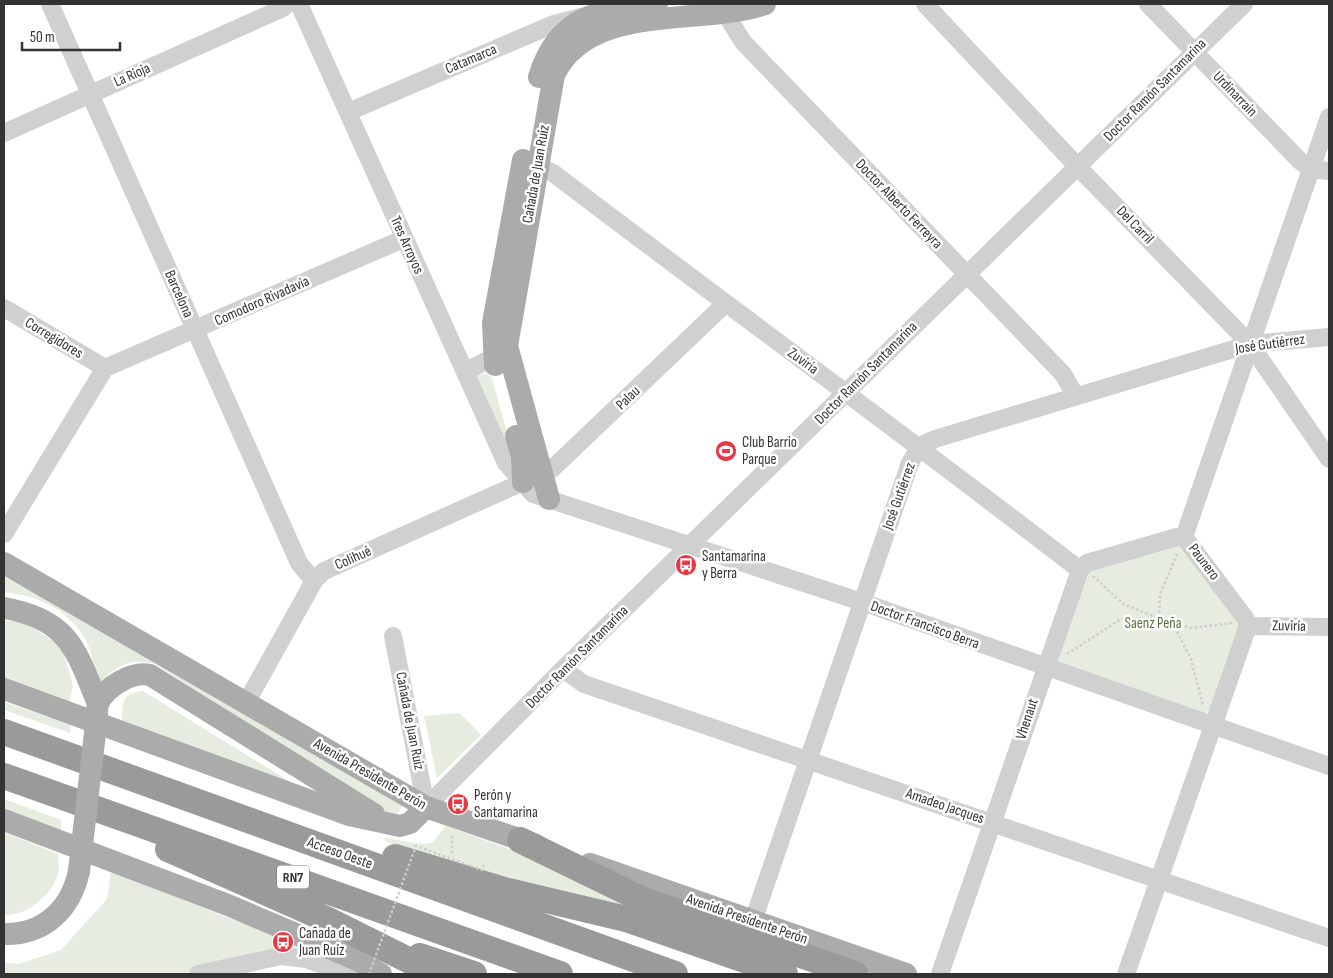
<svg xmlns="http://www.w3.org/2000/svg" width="1333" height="978" font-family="'Sofia Sans Condensed',sans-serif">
<rect width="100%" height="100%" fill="#fff"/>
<path fill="#e6ecdf" d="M 485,373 L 492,378 L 514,458 L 511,460 L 475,379 L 477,376 Z
M 1182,542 L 1241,629 L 1212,711 L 1204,714 L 1061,666 L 1058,660 L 1088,570 Z
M 4,577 L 68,609 L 403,805 L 397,814 L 388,813 L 155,664 C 127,657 115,667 97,687 C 96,674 93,657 88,645 C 75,613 36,593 4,593 Z
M 4,621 L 24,622 L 62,647 L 73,686 L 69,703 L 4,679 Z
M 143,691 L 300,788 L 299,793 L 122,720 C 122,700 123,693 143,691 Z
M 4,702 L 71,725 L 70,733 L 4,710 Z
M 460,713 L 481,735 L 437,778 L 424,716 Z
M 4,799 L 61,820 L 61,830 L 4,811 Z
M 446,826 L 556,866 L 797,961 L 449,864 L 385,841 L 385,838 L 422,844 L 432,843 Z
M 4,832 L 58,854 C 58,860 60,869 58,874 C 51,896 27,916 4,915 Z
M 111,871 L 346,965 L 280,949 L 181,974 L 4,973 L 4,963 L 19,964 L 61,950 L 107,899 Z"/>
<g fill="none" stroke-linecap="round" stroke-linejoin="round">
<path stroke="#cdcdcd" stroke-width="2.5" stroke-dasharray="2.5 2.5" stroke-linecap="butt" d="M 1093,576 L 1123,604 L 1156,617
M 1159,618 L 1160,594 L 1178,552
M 1161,619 L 1192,628 L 1232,623
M 1067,654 L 1121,619 L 1159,618 L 1176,630 L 1191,659 L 1203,706
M 452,853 L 452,834"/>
<path stroke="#d0d0d0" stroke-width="18" d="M 50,4 L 299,563 L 314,581
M 299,4 L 506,463 L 533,494 L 862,602 L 1329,766
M 726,4 L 730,21 L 743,42 L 1063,374 L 1075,395
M 925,4 L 1077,166 L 1250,344 L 1329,459
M 1148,4 L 1300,161 L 1311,169 L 1329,171
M 348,112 L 554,24 L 581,17
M 4,133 L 283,8 L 287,4
M 528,161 L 553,173 C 728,306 906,436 1080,570
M 4,308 L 105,368
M 465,372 L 493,357
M 4,534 L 105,368 L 403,239
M 1184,537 L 1329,117
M 1248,626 L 1329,627
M 393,636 L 426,807
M 563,669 L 584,684 L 1329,938
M 246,703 L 314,581 L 324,571 L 552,469 L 725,304
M 426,807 L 563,669 L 1244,4
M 753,921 L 910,463 L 920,446 L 935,439 L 1250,344 L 1329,337
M 198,974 L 281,956 L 306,959 L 347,974
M 940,974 L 1080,570 L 1087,563 L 1177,537 L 1184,537
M 1126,974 L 1248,626 L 1245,618 L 1184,537"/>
<path stroke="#ababab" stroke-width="22" d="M 539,77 C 558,14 600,10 657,4
M 495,365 L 493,323 L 523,160
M 516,436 L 522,456 L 523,482
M 549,499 L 507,346 L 554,75 C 589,1 698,27 765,4
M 4,563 L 426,807 L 536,845
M 4,608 C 68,619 76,649 98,704
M 4,689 L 349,815 L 400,826 L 410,823 L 426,807
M 97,716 C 97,713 97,707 98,704 C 105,687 132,671 150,675 L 374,814
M 4,820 L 228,905 L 357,960 L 381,974
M 590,864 L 906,974
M 4,934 C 44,935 71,909 79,871"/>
<path stroke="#9a9a9a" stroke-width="26" d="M 4,732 L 675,974
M 4,776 L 560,974
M 520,840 L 641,899 L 855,974
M 168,849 L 328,920 L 436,974
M 395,857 L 504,890 L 626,919 L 785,974
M 420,956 L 474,974"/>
<path stroke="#cdcdcd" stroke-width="2.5" stroke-dasharray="2.5 2.5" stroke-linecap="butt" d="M 369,974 L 416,846 L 482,870 L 484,865"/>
<path stroke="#ababab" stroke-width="22" d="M 79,871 L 97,716"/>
</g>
<defs>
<g id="stadium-disc" transform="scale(1.125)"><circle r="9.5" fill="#e63946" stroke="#fff"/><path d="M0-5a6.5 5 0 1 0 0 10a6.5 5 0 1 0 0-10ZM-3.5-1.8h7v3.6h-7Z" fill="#fff"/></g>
<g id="bus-disc" transform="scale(1.125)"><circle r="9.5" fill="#e63946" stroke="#fff"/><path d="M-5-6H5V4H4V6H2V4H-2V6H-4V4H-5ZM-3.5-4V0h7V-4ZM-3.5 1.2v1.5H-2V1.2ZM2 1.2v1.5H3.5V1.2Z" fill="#fff"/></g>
</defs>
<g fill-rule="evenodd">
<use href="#stadium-disc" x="726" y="451"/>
<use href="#bus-disc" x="686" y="565"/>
<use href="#bus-disc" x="458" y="804"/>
<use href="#bus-disc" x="283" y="942"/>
</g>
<g text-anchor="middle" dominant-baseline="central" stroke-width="5" stroke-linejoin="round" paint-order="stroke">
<rect fill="#fff" stroke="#707070" stroke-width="1" x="277" y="865.5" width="32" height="23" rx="4"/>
<g font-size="14" font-weight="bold" fill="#333">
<text x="293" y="877">RN7</text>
</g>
<g font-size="15" fill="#333" stroke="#fff">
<text transform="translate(471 59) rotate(-23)">Catamarca</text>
<text transform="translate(132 75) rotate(-24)">La Rioja</text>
<text transform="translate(1155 90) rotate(-45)">Doctor Ramón Santamarina</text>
<text transform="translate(1235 94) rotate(46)">Urdinarrain</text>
<text transform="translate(536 174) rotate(-80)">Cañada de Juan Ruiz</text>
<text transform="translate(899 204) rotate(46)">Doctor Alberto Ferreyra</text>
<text transform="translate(1135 225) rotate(46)">Del Carril</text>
<text transform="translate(407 245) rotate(66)">Tres Arroyos</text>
<text transform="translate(179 294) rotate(66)">Barcelona</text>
<text transform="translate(262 301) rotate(-24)">Comodoro Rivadavia</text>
<text transform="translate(54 338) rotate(31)">Corregidores</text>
<text transform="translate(1270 344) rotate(-8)">José Gutiérrez</text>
<text transform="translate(803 361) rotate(36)">Zuviría</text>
<text transform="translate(866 373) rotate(-45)">Doctor Ramón Santamarina</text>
<text transform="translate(628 398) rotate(-44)">Palau</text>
<text transform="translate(899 496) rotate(-70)">José Gutiérrez</text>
<text transform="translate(353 558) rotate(-24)">Colihué</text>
<text transform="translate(1204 562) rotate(53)">Paunero</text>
<text transform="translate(925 625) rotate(20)">Doctor Francisco Berra</text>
<text transform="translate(1289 626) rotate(1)">Zuviría</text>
<text transform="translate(577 657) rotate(-45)">Doctor Ramón Santamarina</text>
<text transform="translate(1027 719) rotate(-72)">Vhenaut</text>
<text transform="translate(410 721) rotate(79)">Cañada de Juan Ruiz</text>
<text transform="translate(370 774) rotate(30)">Avenida Presidente Perón</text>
<text transform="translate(945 806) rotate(19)">Amadeo Jacques</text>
<text transform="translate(340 853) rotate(20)">Acceso Oeste</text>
<text transform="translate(747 919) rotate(19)">Avenida Presidente Perón</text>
</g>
<g font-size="15" fill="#333" stroke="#fff" text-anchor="start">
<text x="742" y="442">Club Barrio<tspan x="742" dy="17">Parque</tspan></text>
<text x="702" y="556">Santamarina<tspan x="702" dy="17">y Berra</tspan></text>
<text x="474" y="795">Perón y<tspan x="474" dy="17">Santamarina</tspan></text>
<text x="299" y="933">Cañada de<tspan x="299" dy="17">Juan Ruíz</tspan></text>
</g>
<g font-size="15" fill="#56703f" stroke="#fff">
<text x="1153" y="623">Saenz Peña</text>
</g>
</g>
<rect width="1333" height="978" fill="none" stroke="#333333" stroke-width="10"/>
<path d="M22 42v8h98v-8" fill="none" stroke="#333333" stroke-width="2.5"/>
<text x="30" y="42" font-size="15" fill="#333333" stroke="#ffffff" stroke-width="4" paint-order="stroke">50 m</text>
</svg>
